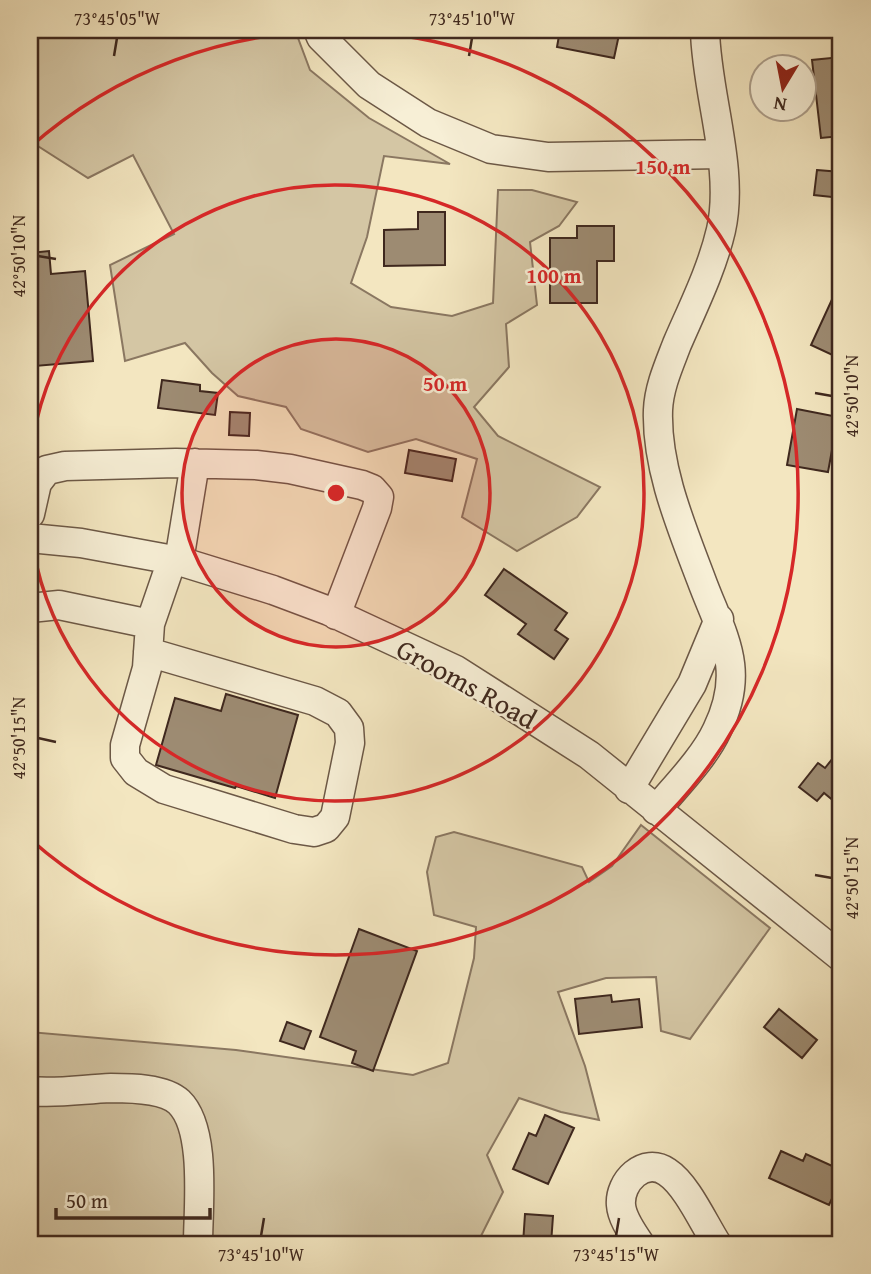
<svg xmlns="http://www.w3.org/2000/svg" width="871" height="1274" font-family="'Gentium Book Plus',serif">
<rect width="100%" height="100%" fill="#f3e6c0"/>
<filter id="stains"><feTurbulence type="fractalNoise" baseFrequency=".00286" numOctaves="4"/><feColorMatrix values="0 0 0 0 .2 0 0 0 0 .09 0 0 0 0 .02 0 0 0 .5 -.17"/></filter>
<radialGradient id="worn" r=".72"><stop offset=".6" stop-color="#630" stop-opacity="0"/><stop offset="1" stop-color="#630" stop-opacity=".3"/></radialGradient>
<path fill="#d4c6a4" stroke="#8a7761" stroke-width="2" d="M 30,30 L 295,30 L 310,70 L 369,118 L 450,164 L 384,156 L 367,237 L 351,283 L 391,307 L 452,316 L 493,303 L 498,190 L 532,190 L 577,202 L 559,226 L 530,242 L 537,305 L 506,324 L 509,367 L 474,407 L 498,436 L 600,487 L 577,517 L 517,551 L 462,517 L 477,459 L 416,439 L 368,452 L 301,429 L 286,407 L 238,396 L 212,373 L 185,343 L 125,361 L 110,265 L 174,234 L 133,155 L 88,178 L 30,141 Z
M 641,825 L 770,928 L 690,1039 L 661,1031 L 656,977 L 606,978 L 558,992 L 585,1066 L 599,1120 L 561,1112 L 519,1098 L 487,1155 L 503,1192 L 477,1244 L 30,1244 L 30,1032 L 236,1050 L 413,1075 L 448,1063 L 474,958 L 476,927 L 434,915 L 427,872 L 436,837 L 454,832 L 582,867 L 589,882 L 612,866 Z"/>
<path fill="#9d8b72" stroke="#3f281e" stroke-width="2" d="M 560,30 L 620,30 L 614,58 L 557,47 Z
M 841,57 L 841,136 L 821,138 L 812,60 Z
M 817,170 L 841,172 L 841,198 L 814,195 Z
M 418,212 L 445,212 L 445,265 L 384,266 L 384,230 L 418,229 Z
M 577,226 L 614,226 L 614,261 L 597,261 L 597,303 L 550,303 L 550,238 L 577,238 Z
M 49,251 L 51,274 L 85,271 L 93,361 L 35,366 L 30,294 L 30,253 Z
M 841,280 L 841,359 L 811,345 Z
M 162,380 L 200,385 L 200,391 L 218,393 L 215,415 L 158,408 Z
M 797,409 L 838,417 L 828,472 L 787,465 Z
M 230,412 L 250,413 L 249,436 L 229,435 Z
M 409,450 L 456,459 L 452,481 L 405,473 Z
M 504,569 L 567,613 L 555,630 L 568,639 L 554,659 L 518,634 L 526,624 L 485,595 Z
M 226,694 L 298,715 L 275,798 L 236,786 L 235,788 L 156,765 L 175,698 L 221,711 Z
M 841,748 L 841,807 L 824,793 L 817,801 L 799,787 L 818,763 L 825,768 Z
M 359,929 L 417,951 L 373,1071 L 352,1063 L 356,1051 L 320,1037 Z
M 611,995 L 612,1002 L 639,999 L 642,1027 L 579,1034 L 575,999 Z
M 779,1009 L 817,1040 L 802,1058 L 764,1027 Z
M 287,1022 L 311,1031 L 304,1049 L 280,1041 Z
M 545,1115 L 574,1128 L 548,1184 L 513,1169 L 529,1133 L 536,1136 Z
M 781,1151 L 803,1161 L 806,1154 L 841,1170 L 841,1179 L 829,1205 L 769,1178 Z
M 525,1214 L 553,1216 L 551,1244 L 523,1244 Z"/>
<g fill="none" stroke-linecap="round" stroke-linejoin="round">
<g stroke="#6c5846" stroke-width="31">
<path id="minor" d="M 318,30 L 321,37 L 369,85 L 428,123 L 491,149 L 548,157 L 721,154
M 30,514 L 37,483 L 47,470 L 65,466 L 176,463 L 256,465 L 290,469 L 362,485 L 372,489 L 379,497 L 377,508 L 336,615
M 30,538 L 81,543 L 179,561 L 273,590 L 329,611 L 456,670 L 589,755 L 841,957
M 179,561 L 195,463
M 30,608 L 59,605 L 150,624 L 172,560
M 148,652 L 315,701 L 338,713 L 349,728 L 350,743 L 335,817 L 326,828 L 314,832 L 294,829 L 164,789 L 136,772 L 125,758 L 125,745 L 147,668 L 150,624
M 629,789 L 692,684 L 719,619
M 656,810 C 676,786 704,758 717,730 C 747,668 722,636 701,579 C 681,526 656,467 658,410 C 659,387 669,365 677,344 C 693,307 712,269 721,230 C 735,168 706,93 705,30
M 30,1091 C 56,1094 84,1089 111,1088 C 130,1088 164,1088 179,1102 C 207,1129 198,1207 198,1244
M 640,1244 C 633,1233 622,1219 621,1205 C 619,1182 644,1156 667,1172 C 687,1185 704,1224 717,1244"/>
</g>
<use href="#minor" stroke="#f7efd6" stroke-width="28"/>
</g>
<path fill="none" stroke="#3f281e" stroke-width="2.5" d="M 114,56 L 117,38M 469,56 L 472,38M 38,256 L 56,259M 815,393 L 832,396M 38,738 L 56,742M 815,875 L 832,878M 261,1236 L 264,1218M 616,1236 L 619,1218"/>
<circle cx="336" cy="493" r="154" fill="#d62828" fill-opacity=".12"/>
<g fill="none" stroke="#d62828" stroke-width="3.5">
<circle cx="336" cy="493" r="154"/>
<path d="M30 458A308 308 0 1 1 30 528"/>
<path d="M30 147A462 462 0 1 1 30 839"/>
</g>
<g text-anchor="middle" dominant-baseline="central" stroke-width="5" stroke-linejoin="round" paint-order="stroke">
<g font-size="28" fill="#3f281e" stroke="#f7efd6">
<text transform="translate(467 683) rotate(29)">Grooms Road</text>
</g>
</g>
<circle cx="336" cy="493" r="10" fill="#d62828" stroke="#f7efd6" stroke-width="3.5"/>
<g font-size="21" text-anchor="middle" font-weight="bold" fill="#d62828" stroke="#f7efd6" stroke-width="5" stroke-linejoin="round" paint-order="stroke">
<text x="663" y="174">150 m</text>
<text x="554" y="283">100 m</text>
<text x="445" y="391">50 m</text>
</g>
<rect width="871" height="1274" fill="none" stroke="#f3e6c0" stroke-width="77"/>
<g transform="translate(783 88) rotate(190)"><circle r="33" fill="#f7efd6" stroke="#ad9f8c" stroke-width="2"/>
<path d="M0-5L12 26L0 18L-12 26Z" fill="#8f2418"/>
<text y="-10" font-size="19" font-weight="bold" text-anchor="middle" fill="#3f281e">N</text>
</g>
<path d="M56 1208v10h154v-10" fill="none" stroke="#3f281e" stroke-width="3.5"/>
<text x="66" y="1208" font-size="21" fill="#3f281e" stroke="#f7efd6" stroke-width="5" paint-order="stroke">50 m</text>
<rect x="38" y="38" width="794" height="1198" fill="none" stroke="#3f281e" stroke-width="2.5"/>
<g font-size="18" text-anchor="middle" fill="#3f281e">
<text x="117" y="25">73°45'05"W</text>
<text x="472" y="25">73°45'10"W</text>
<text transform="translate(19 256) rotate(-90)" y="6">42°50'10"N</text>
<text transform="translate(852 396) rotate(-90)" y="6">42°50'10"N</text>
<text transform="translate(19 738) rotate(-90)" y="6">42°50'15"N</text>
<text transform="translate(852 878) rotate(-90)" y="6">42°50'15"N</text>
<text x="261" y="1261">73°45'10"W</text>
<text x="616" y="1261">73°45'15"W</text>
</g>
<rect width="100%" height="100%" filter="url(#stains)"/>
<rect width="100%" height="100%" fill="url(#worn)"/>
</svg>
